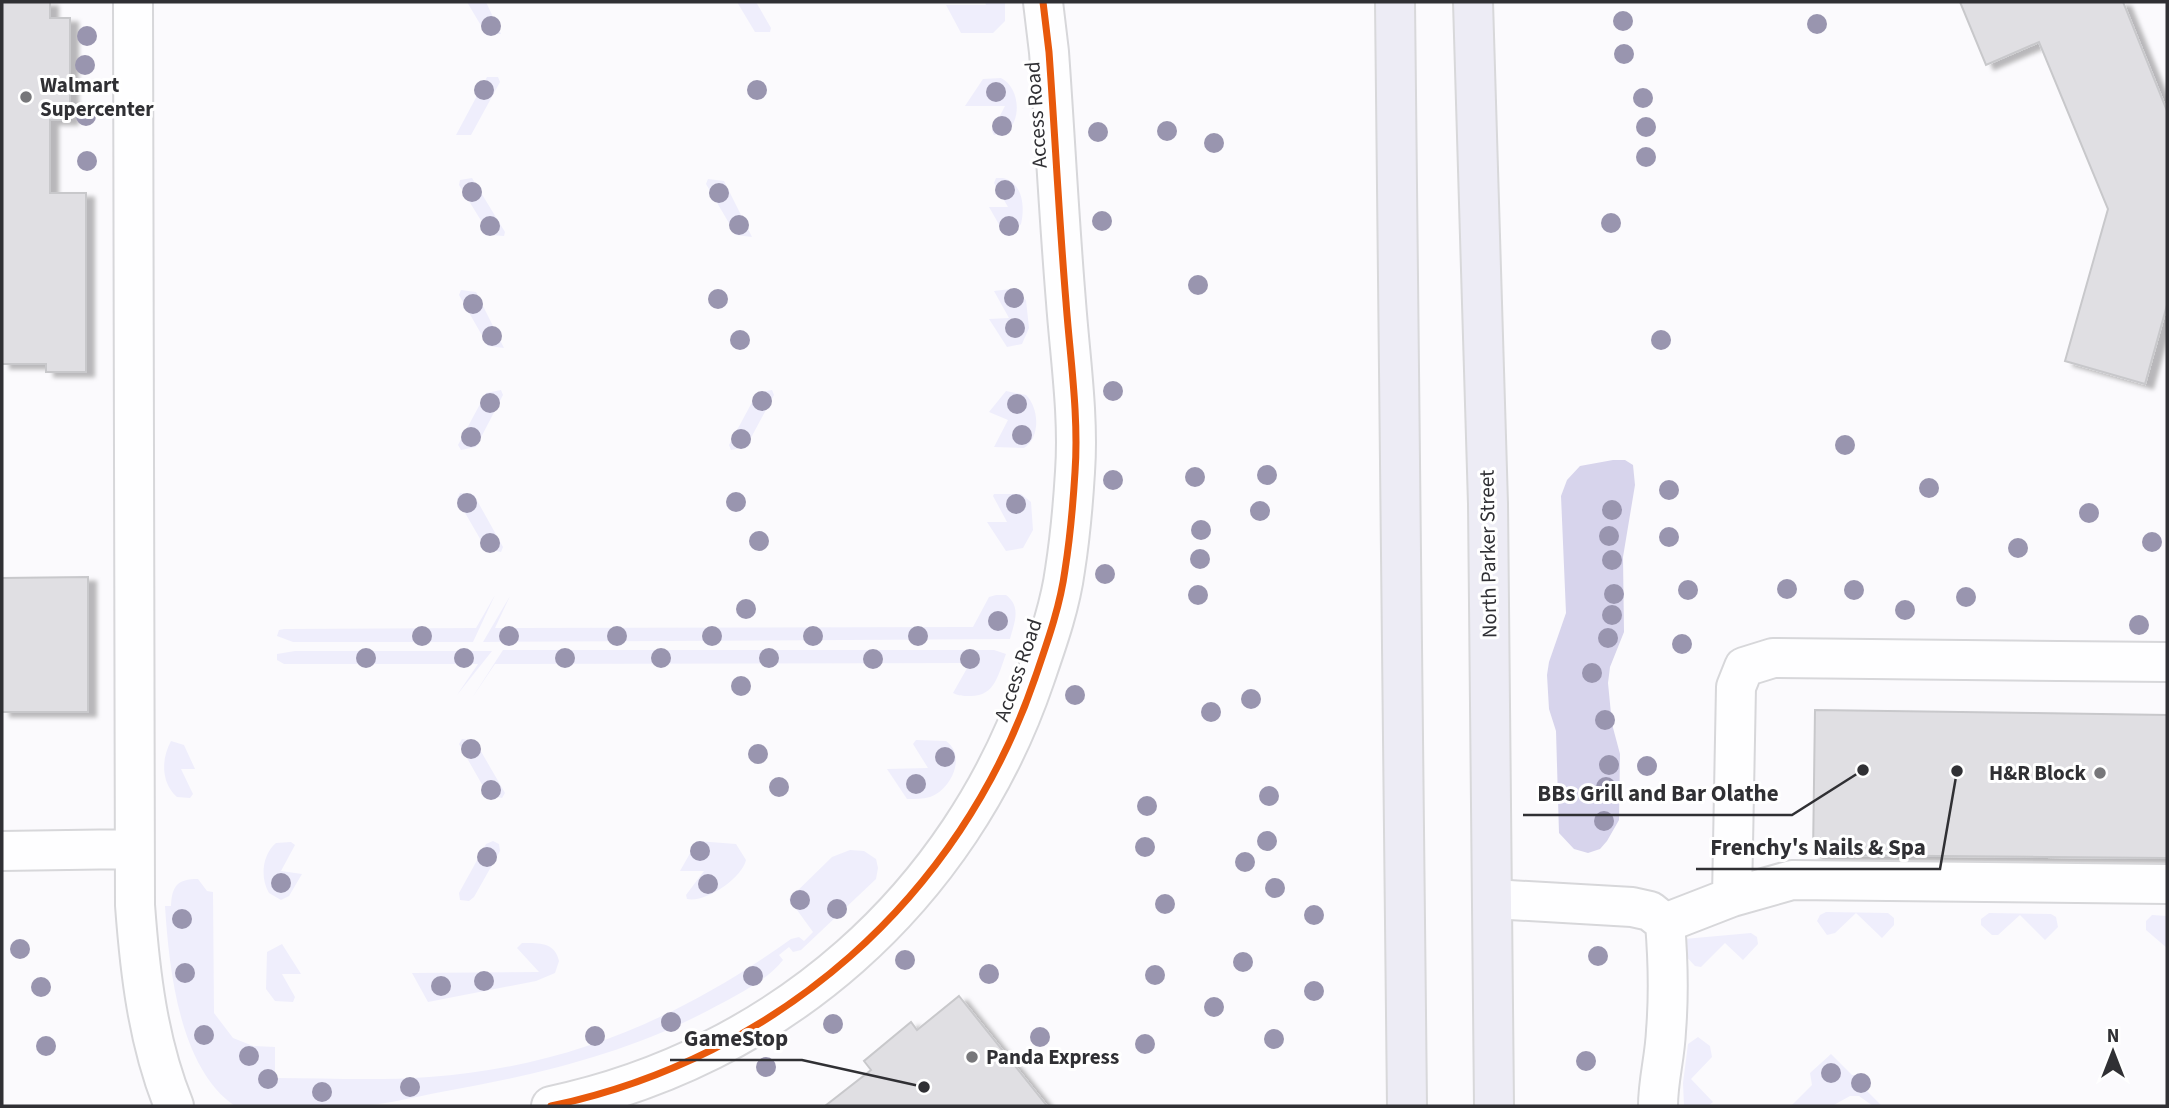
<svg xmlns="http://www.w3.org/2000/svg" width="2169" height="1108" font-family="'Source Sans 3',sans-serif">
<defs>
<filter id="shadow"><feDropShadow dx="8" dy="4.5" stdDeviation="2" flood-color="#0004"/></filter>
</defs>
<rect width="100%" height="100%" fill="#fbfafd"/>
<path fill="#efeefc" d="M 467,2 L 486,2 L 501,34 L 486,34 Z
M 737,2 L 756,2 L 771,28 L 770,32 L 755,32 Z
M 985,2 L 1005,2 L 1005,21 L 993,33 L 961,33 L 946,5 L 986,5 Z
M 487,77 L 498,77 L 500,82 L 471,135 L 456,135 Z
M 1001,78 C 1019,87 1022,117 1008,131 L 994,135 L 992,131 L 1005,106 L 965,106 L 983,79 Z
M 472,178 L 505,232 L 504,236 L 490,235 L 459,185 L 460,180 Z
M 1003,178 C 1023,183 1025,207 1021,224 L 1010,236 L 1005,235 L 989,207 L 1008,207 L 994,183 L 996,178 Z
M 708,179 L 724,181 L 752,237 L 736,235 L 706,184 Z
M 1011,289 L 1026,300 L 1029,328 L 1022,344 L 1007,347 L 989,319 L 1009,318 L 994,291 Z
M 461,290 L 476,292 L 504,348 L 488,346 L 459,295 Z
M 501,390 L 503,395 L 476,447 L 461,450 L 458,445 L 486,393 Z
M 772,390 L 774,395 L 746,447 L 731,450 L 729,445 L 757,393 Z
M 1006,391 L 1026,395 C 1039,408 1041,437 1024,448 L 994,447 L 1008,420 L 989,412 Z
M 460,493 L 474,495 L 503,547 L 501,552 L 486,549 L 457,499 Z
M 994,494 L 1021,494 L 1031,502 L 1033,530 L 1023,548 L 1006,551 L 987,522 L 1007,522 L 993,496 Z
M 495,595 L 473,642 L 293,642 L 277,636 L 279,630 L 284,629 L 476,628 Z
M 996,595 L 1006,595 C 1022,607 1014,623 1010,639 L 483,642 L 510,596 L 495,628 L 973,627 L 989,597 Z
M 503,650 L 994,650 L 1006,654 C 998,675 995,697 969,696 C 963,696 959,696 953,693 L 970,663 L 495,664 L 472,698 Z
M 295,651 L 492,651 L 457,695 L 478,664 L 284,664 L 277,660 L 277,654 Z
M 462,739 L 475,741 L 505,793 L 502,798 L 488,795 L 459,744 Z
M 916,740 L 946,741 C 967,756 951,790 930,797 C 923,799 915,799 907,799 L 887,769 L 928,768 L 913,744 Z
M 171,741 L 184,745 L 195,769 L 181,769 L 193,794 L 190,798 L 177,797 C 161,783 161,759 171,741 Z
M 493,841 L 499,844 L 500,851 L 474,897 L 469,901 L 460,900 L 459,893 L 486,844 Z
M 697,841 L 736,844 L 746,860 C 742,878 706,903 687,899 L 686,895 L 704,871 L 680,871 Z
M 276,843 L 291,842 L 295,845 L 281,871 L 302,874 L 289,896 L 281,900 L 269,893 C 260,878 262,855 276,843 Z
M 850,850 L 864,851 L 876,859 L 878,868 L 876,879 L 801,950 L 793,952 L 789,947 L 779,955 L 783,960 C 766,982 733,997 709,1010 C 624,1055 535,1075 441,1092 C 414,1097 385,1105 357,1106 C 317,1108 276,1106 235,1106 C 179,1068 169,968 165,906 L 171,906 C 172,886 177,879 198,879 L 207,891 L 213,892 L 214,1013 L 233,1038 L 253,1046 L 275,1047 L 275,1078 C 326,1078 378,1081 429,1077 C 567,1067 679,1019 791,939 L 799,937 L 804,941 L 813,932 L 789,899 L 832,857 Z
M 1826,912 L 1888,913 L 1894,918 L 1894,925 L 1882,938 L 1856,913 L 1835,933 L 1827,935 L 1817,921 L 1820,915 Z
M 1989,913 L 2051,914 L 2056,917 L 2058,927 L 2045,940 L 2020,915 L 1998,935 L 1992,935 L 1981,925 L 1981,919 Z
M 2152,915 L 2167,916 L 2167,948 L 2146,930 L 2146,921 Z
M 1751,933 L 1757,937 L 1758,944 L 1743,960 L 1725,943 L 1701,967 L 1695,966 L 1683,953 L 1684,939 Z
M 522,943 C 539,943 555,942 559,961 L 555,973 L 536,981 L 428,1002 L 412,973 L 539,972 L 517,948 Z
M 282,944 L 301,974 L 282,974 L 295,997 L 293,1002 L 275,1001 L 266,989 L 267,952 Z
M 1698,1037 L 1710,1046 L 1712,1057 L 1691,1079 L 1713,1102 L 1708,1106 L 1684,1106 L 1683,1083 L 1688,1044 Z
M 1831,1054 L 1852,1075 L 1867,1075 L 1867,1091 L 1882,1106 L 1873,1106 L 1859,1096 L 1850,1096 L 1832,1106 L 1791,1106 L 1812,1085 L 1810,1073 Z"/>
<path fill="#d7d4ec" d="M 1613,460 L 1625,460 L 1633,465 L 1635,485 L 1623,557 L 1624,632 L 1610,667 L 1608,683 L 1612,724 L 1620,754 L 1619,820 L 1607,841 L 1600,849 L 1588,853 L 1574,849 L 1559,833 L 1556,731 L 1549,709 L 1547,675 L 1549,662 L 1566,613 L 1561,496 L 1567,480 L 1580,466 Z"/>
<path fill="#e0dfe3" stroke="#c8c8cb" stroke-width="2" filter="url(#shadow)" d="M 2,2 L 50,2 L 50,18 L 70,18 L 70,120 L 50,120 L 50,193 L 86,193 L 86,372 L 46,372 L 46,364 L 2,364 Z
M 1960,2 L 2123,2 L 2167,111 L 2167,305 L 2145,384 L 2065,361 L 2108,209 L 2039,42 L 1986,65 Z
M 88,577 L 88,712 L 2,712 L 2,578 Z
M 1815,710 L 2167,715 L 2167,858 L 1813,855 Z
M 959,996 L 1047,1106 L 825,1106 L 871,1070 L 864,1061 L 911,1022 L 917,1030 Z"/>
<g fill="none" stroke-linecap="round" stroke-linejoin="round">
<g stroke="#d7d7da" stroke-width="42">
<path id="minor" d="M 133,2 L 135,905 C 140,973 148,1042 174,1106
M 2,851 L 133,849
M 1732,897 L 1736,687 L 1744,667 L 1773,658 L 2167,662
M 1492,899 L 1632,907 L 1650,911 L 1665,923 C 1668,959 1669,994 1666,1031 C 1665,1057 1658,1080 1658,1106
M 1665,923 L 1732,897 L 1792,880 L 2167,884
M 551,1106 C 778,1058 960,898 1035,678 C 1047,643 1060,607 1065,570 C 1070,538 1073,505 1075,472 C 1079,416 1070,357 1066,302 C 1059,218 1055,135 1049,52 L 1043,2"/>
</g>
<g stroke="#d8d8da" stroke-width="42">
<path id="highway" d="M 1395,2 L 1407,1106
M 1473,2 L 1488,504 L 1494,1106"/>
</g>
<use href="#minor" stroke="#fefeff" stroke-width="38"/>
<use href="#highway" stroke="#edecf5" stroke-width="38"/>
<g stroke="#fff" stroke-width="11">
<path id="cycleway" d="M 551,1106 C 778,1058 960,898 1035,678 C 1047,643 1060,607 1065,570 C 1070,538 1073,505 1075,472 C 1079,416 1070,357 1066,302 C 1059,218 1055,135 1049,52 L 1043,2"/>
</g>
<use href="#cycleway" stroke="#e8590c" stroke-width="7"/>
</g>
<g fill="#9995af">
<circle cx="1623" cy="21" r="10"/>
<circle cx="1817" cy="24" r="10"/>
<circle cx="491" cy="26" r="10"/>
<circle cx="87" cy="36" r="10"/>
<circle cx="1624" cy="54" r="10"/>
<circle cx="85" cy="65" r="10"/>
<circle cx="484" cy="90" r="10"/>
<circle cx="757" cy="90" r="10"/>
<circle cx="996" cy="92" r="10"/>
<circle cx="1643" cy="98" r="10"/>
<circle cx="86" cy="116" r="10"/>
<circle cx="1002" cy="126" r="10"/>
<circle cx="1646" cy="127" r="10"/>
<circle cx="1167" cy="131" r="10"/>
<circle cx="1098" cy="132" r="10"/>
<circle cx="1214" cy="143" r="10"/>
<circle cx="1646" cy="157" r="10"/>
<circle cx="87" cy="161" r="10"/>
<circle cx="1005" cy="190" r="10"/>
<circle cx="472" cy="192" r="10"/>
<circle cx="719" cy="193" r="10"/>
<circle cx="1102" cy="221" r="10"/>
<circle cx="1611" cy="223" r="10"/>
<circle cx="739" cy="225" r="10"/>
<circle cx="490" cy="226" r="10"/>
<circle cx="1009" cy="226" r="10"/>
<circle cx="1198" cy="285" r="10"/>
<circle cx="1014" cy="298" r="10"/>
<circle cx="718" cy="299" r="10"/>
<circle cx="473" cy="304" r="10"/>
<circle cx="1015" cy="328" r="10"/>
<circle cx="492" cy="336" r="10"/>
<circle cx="740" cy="340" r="10"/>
<circle cx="1661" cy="340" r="10"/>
<circle cx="1113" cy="391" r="10"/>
<circle cx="762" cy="401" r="10"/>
<circle cx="490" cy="403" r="10"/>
<circle cx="1017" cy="404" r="10"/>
<circle cx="1022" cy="435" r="10"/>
<circle cx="471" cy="437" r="10"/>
<circle cx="741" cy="439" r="10"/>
<circle cx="1845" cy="445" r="10"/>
<circle cx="1267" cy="475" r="10"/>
<circle cx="1195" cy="477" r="10"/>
<circle cx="1113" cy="480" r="10"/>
<circle cx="1929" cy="488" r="10"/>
<circle cx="1669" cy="490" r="10"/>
<circle cx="736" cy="502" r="10"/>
<circle cx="467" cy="503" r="10"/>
<circle cx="1016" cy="504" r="10"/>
<circle cx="1612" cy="510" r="10"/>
<circle cx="1260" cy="511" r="10"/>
<circle cx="2089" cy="513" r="10"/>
<circle cx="1201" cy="530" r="10"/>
<circle cx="1609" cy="536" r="10"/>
<circle cx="1669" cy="537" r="10"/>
<circle cx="759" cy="541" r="10"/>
<circle cx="2152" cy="542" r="10"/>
<circle cx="490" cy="543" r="10"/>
<circle cx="2018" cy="548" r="10"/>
<circle cx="1200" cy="559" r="10"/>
<circle cx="1612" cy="560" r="10"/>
<circle cx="1105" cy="574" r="10"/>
<circle cx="1787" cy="589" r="10"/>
<circle cx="1688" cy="590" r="10"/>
<circle cx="1854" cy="590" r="10"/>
<circle cx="1614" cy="594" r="10"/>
<circle cx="1198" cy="595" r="10"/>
<circle cx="1966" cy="597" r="10"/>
<circle cx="746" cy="609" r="10"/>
<circle cx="1905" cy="610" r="10"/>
<circle cx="1612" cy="615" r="10"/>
<circle cx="998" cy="621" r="10"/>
<circle cx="2139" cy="625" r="10"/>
<circle cx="422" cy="636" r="10"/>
<circle cx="509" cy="636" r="10"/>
<circle cx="617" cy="636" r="10"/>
<circle cx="712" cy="636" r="10"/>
<circle cx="813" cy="636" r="10"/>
<circle cx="918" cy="636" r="10"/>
<circle cx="1608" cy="638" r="10"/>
<circle cx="1682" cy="644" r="10"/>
<circle cx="366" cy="658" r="10"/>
<circle cx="464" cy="658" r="10"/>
<circle cx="565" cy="658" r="10"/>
<circle cx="661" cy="658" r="10"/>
<circle cx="769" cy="658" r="10"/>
<circle cx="873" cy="659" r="10"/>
<circle cx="970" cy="659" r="10"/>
<circle cx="1592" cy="673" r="10"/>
<circle cx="741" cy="686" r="10"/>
<circle cx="1075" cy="695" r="10"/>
<circle cx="1251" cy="699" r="10"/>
<circle cx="1211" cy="712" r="10"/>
<circle cx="1605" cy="720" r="10"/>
<circle cx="471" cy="749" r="10"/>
<circle cx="758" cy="754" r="10"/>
<circle cx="945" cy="757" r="10"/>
<circle cx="1609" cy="765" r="10"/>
<circle cx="1647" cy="766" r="10"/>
<circle cx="916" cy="784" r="10"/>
<circle cx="779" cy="787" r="10"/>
<circle cx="1606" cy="787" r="10"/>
<circle cx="491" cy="790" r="10"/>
<circle cx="1269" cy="796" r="10"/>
<circle cx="1147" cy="806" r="10"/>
<circle cx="1604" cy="821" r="10"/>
<circle cx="1267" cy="841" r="10"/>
<circle cx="1145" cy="847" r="10"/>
<circle cx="700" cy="851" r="10"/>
<circle cx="487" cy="857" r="10"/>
<circle cx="1245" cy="862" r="10"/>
<circle cx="281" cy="883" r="10"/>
<circle cx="708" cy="884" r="10"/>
<circle cx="1275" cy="888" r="10"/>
<circle cx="800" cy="900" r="10"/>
<circle cx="1165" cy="904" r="10"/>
<circle cx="837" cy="909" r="10"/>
<circle cx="1314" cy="915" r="10"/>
<circle cx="182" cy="919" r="10"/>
<circle cx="20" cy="949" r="10"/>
<circle cx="1598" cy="956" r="10"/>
<circle cx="905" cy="960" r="10"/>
<circle cx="1243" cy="962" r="10"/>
<circle cx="185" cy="973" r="10"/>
<circle cx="989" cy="974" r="10"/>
<circle cx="1155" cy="975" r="10"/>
<circle cx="753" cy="976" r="10"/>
<circle cx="484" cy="981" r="10"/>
<circle cx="441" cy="986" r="10"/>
<circle cx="41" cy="987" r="10"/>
<circle cx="1314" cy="991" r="10"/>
<circle cx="1214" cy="1007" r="10"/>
<circle cx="671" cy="1022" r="10"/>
<circle cx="833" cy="1024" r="10"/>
<circle cx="204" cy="1035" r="10"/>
<circle cx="595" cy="1036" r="10"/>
<circle cx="1040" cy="1037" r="10"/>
<circle cx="1274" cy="1039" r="10"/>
<circle cx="1145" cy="1044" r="10"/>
<circle cx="46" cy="1046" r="10"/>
<circle cx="249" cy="1056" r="10"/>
<circle cx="1586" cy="1061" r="10"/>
<circle cx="766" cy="1067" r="10"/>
<circle cx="1831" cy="1073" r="10"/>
<circle cx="268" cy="1079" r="10"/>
<circle cx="1861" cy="1083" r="10"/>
<circle cx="410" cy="1087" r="10"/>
<circle cx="322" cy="1092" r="10"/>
</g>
<g fill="#77777a" stroke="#fff" stroke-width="2.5">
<circle cx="26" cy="97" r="7"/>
<circle cx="2100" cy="773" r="7"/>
<circle cx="972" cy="1057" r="7"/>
</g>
<g text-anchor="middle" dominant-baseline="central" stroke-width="6" stroke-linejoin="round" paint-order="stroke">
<g font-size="21" font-weight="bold" fill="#303034" stroke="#fff" text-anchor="start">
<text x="40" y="85">Walmart<tspan x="40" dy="24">Supercenter</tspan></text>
<text x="2086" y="773" text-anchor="end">H&amp;R Block</text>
<text x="986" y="1057">Panda Express</text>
</g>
<g font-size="21" fill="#303034" stroke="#fff">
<text transform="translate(1036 115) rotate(-94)">Access Road</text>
<text transform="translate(1488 554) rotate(-91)">North Parker Street</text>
<text transform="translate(1018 670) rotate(-71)">Access Road</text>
</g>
</g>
<path fill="none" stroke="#303034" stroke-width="2.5" d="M1863 770L1792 815H1523M1957 771L1940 869H1696M924 1087L802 1060H670"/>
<g fill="#303034" stroke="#fff" stroke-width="2.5">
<circle cx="1863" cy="770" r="7"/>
<circle cx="1957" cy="771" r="7"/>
<circle cx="924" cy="1087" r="7"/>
</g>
<g font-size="23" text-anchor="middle" font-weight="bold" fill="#303034" stroke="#fff" stroke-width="6" stroke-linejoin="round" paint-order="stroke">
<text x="1658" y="801">BBs Grill and Bar Olathe</text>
<text x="1818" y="855">Frenchy's Nails &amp; Spa</text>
<text x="736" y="1046">GameStop</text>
</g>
<rect width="2169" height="1108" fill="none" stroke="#303034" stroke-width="7"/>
<g transform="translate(2113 1052)" stroke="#ffffff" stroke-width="5" paint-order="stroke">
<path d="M0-5L12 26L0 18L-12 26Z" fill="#303034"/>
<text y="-10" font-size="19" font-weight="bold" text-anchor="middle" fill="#303034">N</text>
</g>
</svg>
